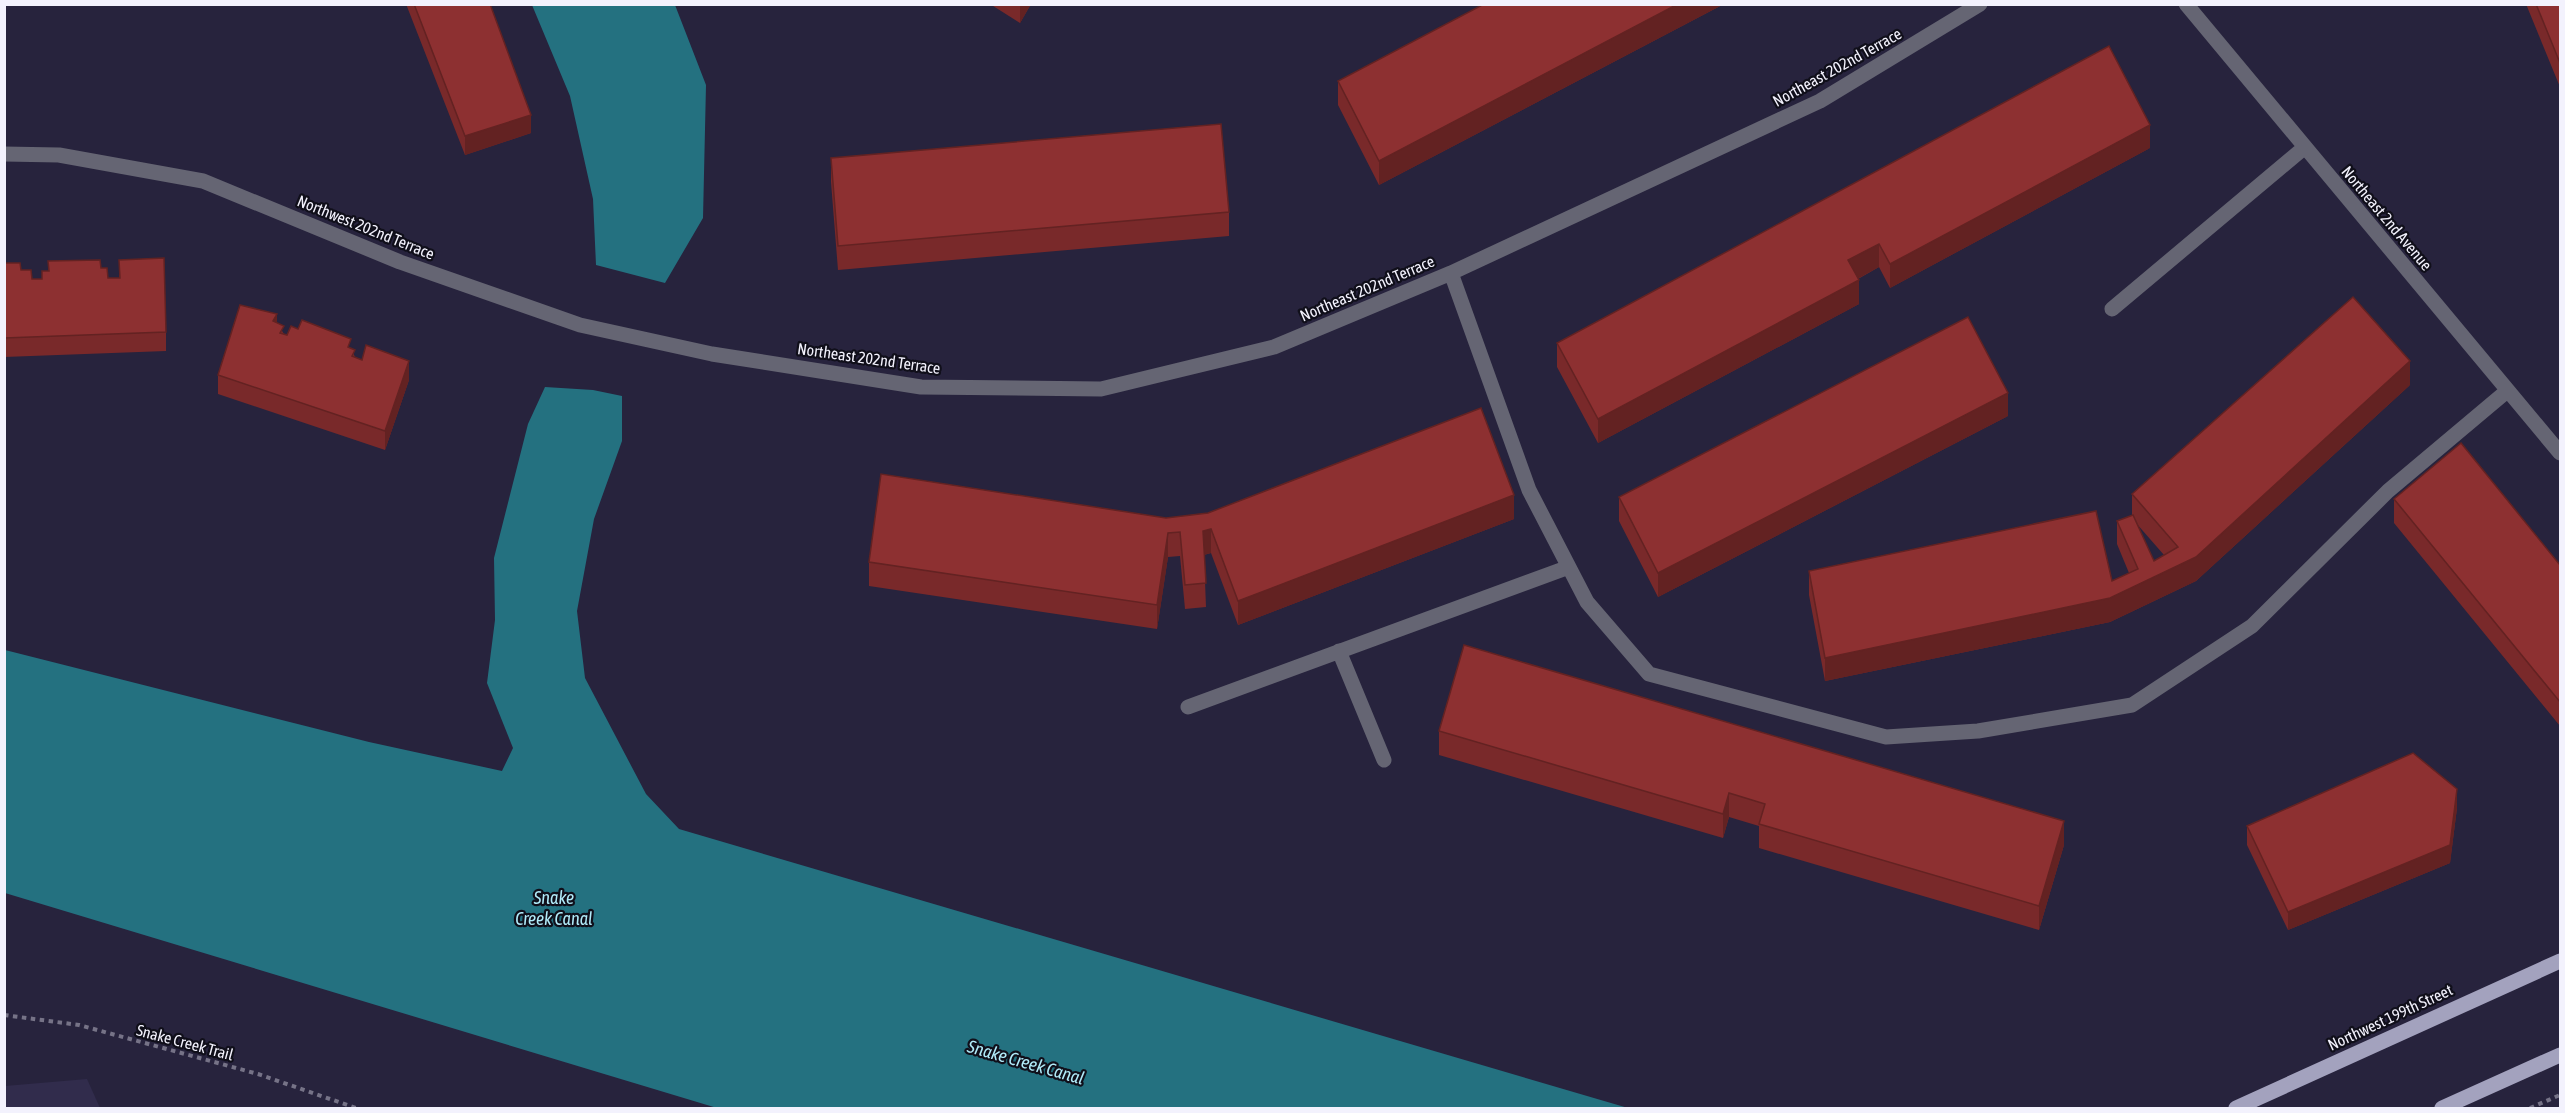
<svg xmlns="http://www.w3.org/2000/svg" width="2565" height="1113" font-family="'Asap Condensed',sans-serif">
<rect width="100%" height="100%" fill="#27233d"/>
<path fill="#312c4c" d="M 87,1079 L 100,1108 L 5,1108 L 5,1086 Z"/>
<path fill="#247180" d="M 532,5 L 675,5 L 706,85 L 703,218 L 665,283 L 596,265 L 593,199 L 570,96 Z
M 545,387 L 593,390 L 622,396 L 622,441 L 594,519 L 577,611 L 585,678 L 646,794 L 679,829 L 1628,1108 L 717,1108 L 5,893 L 5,650 L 369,742 L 502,771 L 513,748 L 487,683 L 495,620 L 494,558 L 528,424 Z"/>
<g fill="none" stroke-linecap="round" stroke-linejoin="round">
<path stroke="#767387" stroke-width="4" stroke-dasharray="4.5 4.5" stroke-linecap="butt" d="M 4,1015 L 79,1025 L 258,1074 L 356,1108
M 2530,1108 L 2560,1095"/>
<path stroke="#656573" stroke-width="15" d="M 2186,4 L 2560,453
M 4,154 L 59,155 L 203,181 L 400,262 L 580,325 L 712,354 L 921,387 L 1101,389 L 1274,347 L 1451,273 L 1820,101 L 1980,4
M 1451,273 L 1529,490 L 1587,602 L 1649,674 L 1886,737 L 1978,731 L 2132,705 L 2252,626 L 2388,491 L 2507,391
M 2112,309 L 2305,147
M 1339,651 L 1384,760
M 1188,707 L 1569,567"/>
<path stroke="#a3a2be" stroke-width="15" d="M 2236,1108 L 2560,961
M 2442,1108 L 2560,1055"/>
</g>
<path fill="#79292a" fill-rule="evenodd" d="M 406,4 L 490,4 L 531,133 L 465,155 Z
M 990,4 L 1031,4 L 1020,23 Z
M 1484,4 L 1724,4 L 1379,185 L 1338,105 L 1338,81 Z
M 2526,4 L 2560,4 L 2560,87 Z
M 2150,148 L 1890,288 L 1879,267 L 1858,279 L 1859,304 L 1598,443 L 1557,367 L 1557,343 Z
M 831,158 L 1229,212 L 1229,236 L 838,270 L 831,182 Z
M 119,260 L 166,332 L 166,351 L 4,357 L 4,263 L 21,270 L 32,279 L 42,279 L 48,271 L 48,261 L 101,268 L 108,278 L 119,278 Z
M 277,323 L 284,334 L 351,348 L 355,357 L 409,380 L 385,450 L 218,394 L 218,375 Z
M 2410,385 L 2196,581 L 2110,622 L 1825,681 L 1809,595 L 1809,571 L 2112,581 L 2129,573 L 2117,544 L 2117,521 L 2132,515 L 2132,494 ZM 2136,523 L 2164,555 L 2154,561 Z
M 2008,416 L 1658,597 L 1619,521 L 1619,497 Z
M 2394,499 L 2560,565 L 2560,726 L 2394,523 Z
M 1166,518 L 1514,519 L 1238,625 L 1211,553 L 1204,555 L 1206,607 L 1185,609 L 1180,556 L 1168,557 L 1157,629 L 869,586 L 869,562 Z
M 1439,731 L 2064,845 L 2039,930 L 1759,848 L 1759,826 L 1729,817 L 1723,838 L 1439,755 Z
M 2457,808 L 2450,863 L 2288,930 L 2247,845 L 2247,826 Z"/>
<path fill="#632222" d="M 1020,4 L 1031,4 L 1020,23 Z
M 1678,4 L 1724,4 L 1379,185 L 1379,161 Z
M 531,115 L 531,133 L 465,155 L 465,136 Z
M 2150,125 L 2150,148 L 1890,288 L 1890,264 Z
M 1879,244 L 1879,267 L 1848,284 L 1848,260 Z
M 1859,280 L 1859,304 L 1598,443 L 1598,419 Z
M 277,314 L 277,333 L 273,321 Z
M 409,361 L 409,380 L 385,450 L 385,431 Z
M 2410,361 L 2410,385 L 2196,581 L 2110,622 L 1825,681 L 1825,658 L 2110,598 L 2196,557 Z
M 2008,393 L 2008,416 L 1658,597 L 1658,573 Z
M 1514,495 L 1514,519 L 1238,625 L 1238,601 Z
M 1211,529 L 1211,553 L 1203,555 L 1203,531 Z
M 1168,533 L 1168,557 L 1157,629 L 1157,605 Z
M 2457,789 L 2457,808 L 2450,863 L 2288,930 L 2288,912 Z
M 1729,793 L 1729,817 L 1723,838 L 1723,814 Z
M 2064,821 L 2064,845 L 2039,930 L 2039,906 Z"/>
<path fill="#8d3031" stroke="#632222" stroke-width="1.5" d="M 414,4 L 490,4 L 531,115 L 465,136 Z
M 1484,4 L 1678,4 L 1379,161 L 1338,81 Z
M 2536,4 L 2560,4 L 2560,63 Z
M 2109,46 L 2150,125 L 1890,264 L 1879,244 L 1848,260 L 1859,280 L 1598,419 L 1557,343 Z
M 1221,124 L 1229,212 L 838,246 L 831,158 Z
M 164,258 L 166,332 L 4,338 L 4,263 L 20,263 L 21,270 L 31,270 L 32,279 L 42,279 L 42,271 L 49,271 L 48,261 L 100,260 L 101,268 L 107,268 L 108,278 L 120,278 L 119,260 Z
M 2353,297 L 2410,361 L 2196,557 L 2110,598 L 1825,658 L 1809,571 L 2096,511 L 2112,581 L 2138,569 L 2117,521 L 2133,515 L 2154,561 L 2178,547 L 2132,494 Z
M 240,305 L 277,314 L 273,321 L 284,326 L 280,333 L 287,335 L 291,326 L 298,329 L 302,320 L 351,339 L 348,347 L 355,350 L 352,356 L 362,360 L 366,345 L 409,361 L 385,431 L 218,375 Z
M 1968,317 L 2008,393 L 1658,573 L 1619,497 Z
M 1481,408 L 1514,495 L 1238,601 L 1211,529 L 1203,531 L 1206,583 L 1185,585 L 1180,532 L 1168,533 L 1157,605 L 869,562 L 881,474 L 1166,518 L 1208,513 Z
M 2461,443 L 2560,565 L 2560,702 L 2394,499 Z
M 1464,645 L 2064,821 L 2039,906 L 1759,824 L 1765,804 L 1729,793 L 1723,814 L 1439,731 Z
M 2413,753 L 2457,789 L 2450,845 L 2288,912 L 2247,826 Z"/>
<g text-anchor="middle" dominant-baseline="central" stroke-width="4.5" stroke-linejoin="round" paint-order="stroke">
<g font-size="16" fill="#f3f2fd" stroke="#100f1a">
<text transform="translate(1837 67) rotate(-29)">Northeast 202nd Terrace</text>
<text transform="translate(2387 218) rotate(50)">Northeast 2nd Avenue</text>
<text transform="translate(366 227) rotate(22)">Northwest 202nd Terrace</text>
<text transform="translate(1367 288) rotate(-23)">Northeast 202nd Terrace</text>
<text transform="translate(869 358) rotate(8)">Northeast 202nd Terrace</text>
<text transform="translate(2390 1017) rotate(-25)">Northwest 199th Street</text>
<text transform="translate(185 1042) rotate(15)">Snake Creek Trail</text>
</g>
<g font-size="18" font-style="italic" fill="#b1ecfa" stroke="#100f1a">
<text x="554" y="897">Snake<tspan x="554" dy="21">Creek Canal</tspan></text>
<text transform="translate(1026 1062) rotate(16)">Snake Creek Canal</text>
</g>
</g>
<rect width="2565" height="1113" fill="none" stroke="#f3f2fd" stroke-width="12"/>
</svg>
